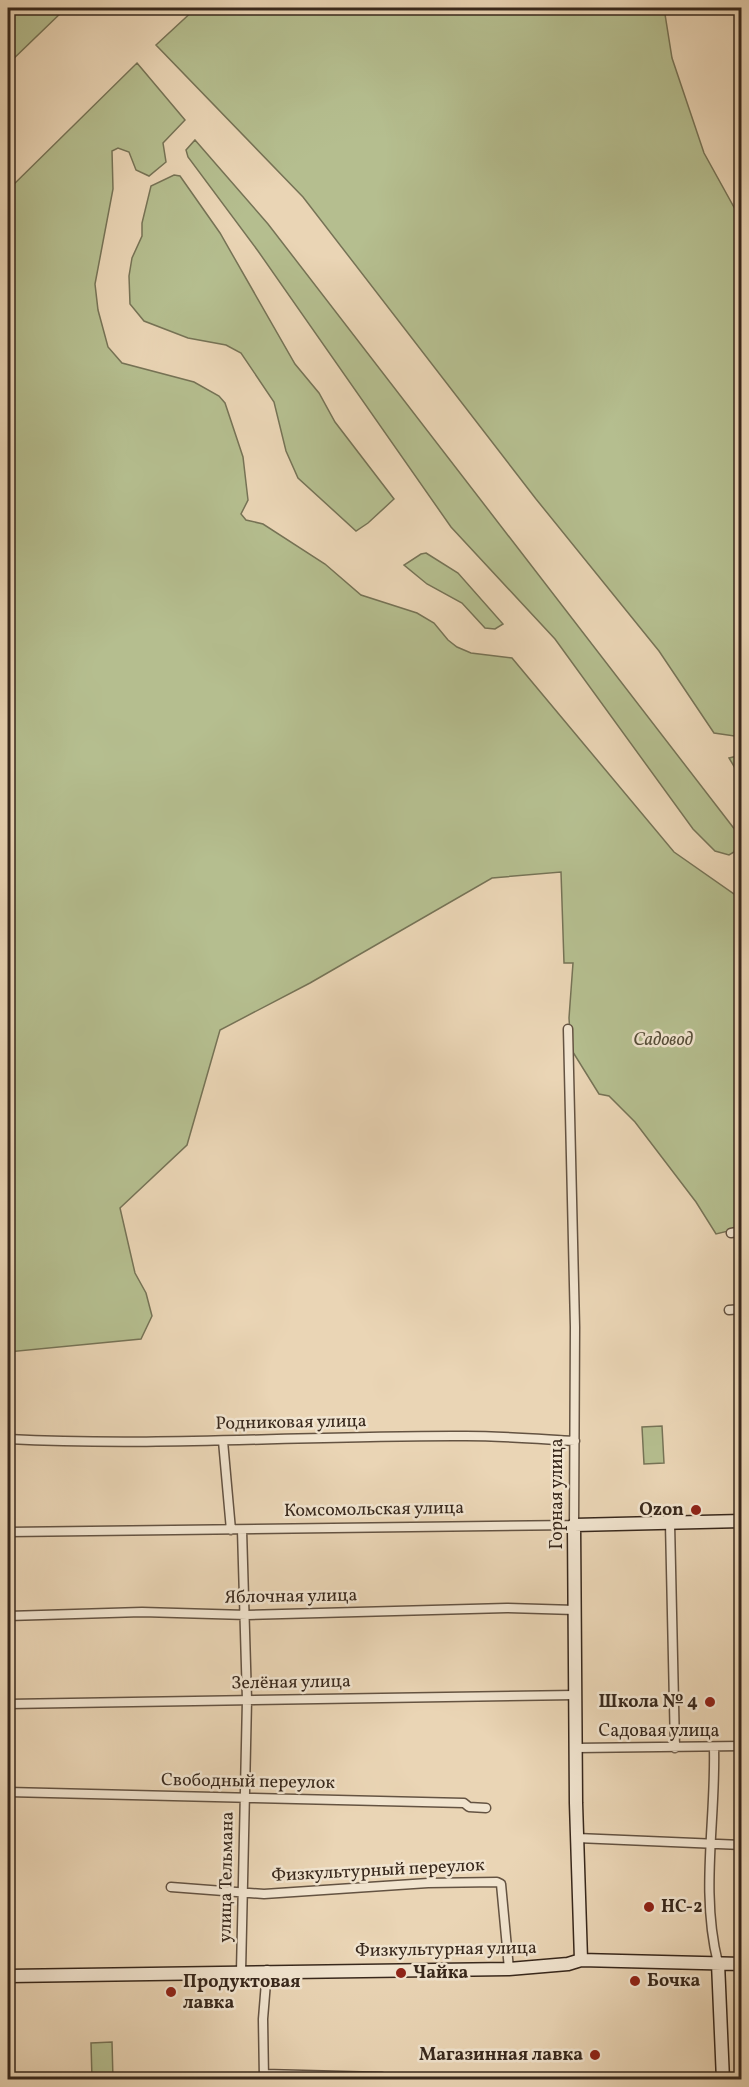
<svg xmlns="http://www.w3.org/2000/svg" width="749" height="2087" font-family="Vollkorn,serif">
<rect width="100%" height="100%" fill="#ead5b5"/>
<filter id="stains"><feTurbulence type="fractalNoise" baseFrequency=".00333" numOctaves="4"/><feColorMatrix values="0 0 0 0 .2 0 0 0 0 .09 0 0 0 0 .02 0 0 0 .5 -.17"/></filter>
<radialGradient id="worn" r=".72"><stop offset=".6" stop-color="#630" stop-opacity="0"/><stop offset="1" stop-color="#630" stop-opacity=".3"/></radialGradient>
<path fill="#b5be8f" stroke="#767356" stroke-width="1.5" d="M 8,8 L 66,8 L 8,64 Z
M 196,8 L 664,8 L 672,58 L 704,153 L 741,220 L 741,737 L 714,733 L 659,651 L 536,499 L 303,197 L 156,45 Z
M 137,63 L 185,120 L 163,143 L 166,162 L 149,176 L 136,170 L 129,152 L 118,148 L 112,151 L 113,189 L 95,284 L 98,310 L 108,347 L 122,363 L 194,382 L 219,396 L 225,403 L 243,457 L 248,500 L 241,514 L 246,520 L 263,524 L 325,564 L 361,595 L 417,613 L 434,623 L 448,640 L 457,647 L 471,653 L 512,658 L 674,852 L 741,899 L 741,1228 L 716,1234 L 696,1202 L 635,1122 L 609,1096 L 599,1094 L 571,1049 L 569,1018 L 573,963 L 564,963 L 561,872 L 492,878 L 310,983 L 220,1030 L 187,1145 L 120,1208 L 135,1273 L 146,1293 L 152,1316 L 141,1339 L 8,1352 L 8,190 Z
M 195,140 L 268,224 L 739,835 L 734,852 L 729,855 L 715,851 L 693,829 L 555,639 L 451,527 L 258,251 L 188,157 L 186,150 Z
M 174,175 L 180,176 L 220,233 L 295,364 L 319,393 L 335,422 L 394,499 L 368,523 L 356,531 L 298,478 L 286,451 L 274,402 L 241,353 L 226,345 L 188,338 L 144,321 L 130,304 L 129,276 L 132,258 L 142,236 L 142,223 L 151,186 Z
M 426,553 L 458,573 L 503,624 L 495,629 L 485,628 L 462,603 L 427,584 L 404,565 L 421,554 Z
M 741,755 L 742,755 L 741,778 L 729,758 Z
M 662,1426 L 664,1463 L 644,1464 L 642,1427 Z
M 112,2042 L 113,2079 L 92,2079 L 91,2043 Z"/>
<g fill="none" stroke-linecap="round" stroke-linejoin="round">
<g stroke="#645342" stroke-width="11">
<path id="street" d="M 731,1233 L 742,1231
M 729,1310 L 742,1309
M 8,1439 C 160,1447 313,1435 466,1436 C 502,1436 539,1439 575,1441
M 223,1441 L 231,1530
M 670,1523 L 675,1748
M 8,1532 L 574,1525 L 575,1327 L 568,1029
M 8,1616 L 142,1612 L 247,1615 L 507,1608 L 575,1610
M 8,1704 L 575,1695
M 576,1748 L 742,1746
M 714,1748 C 716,1819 700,1892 718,1963
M 8,1792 L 464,1803 L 469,1807 L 486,1808
M 577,1838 L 742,1845
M 171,1887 L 264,1894 L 428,1883 L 497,1882 L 501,1884 L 509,1969
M 241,1972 L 247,1700 L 242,1530
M 264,2074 L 382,2077
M 264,2079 L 263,2019 L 267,1970"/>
</g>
<g stroke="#38281c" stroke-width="15">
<path id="secondary" d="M 581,1960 L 576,1803 L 574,1525 L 742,1521
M 718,1963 L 723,2080
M 8,1976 L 509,1969 L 568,1964 L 581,1960 L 742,1964"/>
</g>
<use href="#street" stroke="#f1e4cf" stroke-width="8"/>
<use href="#secondary" stroke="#f1e4cf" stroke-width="12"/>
</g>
<g fill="#8f2418" stroke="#f1e4cf" stroke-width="2">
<circle cx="696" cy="1510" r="6"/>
<circle cx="710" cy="1702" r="6"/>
<circle cx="649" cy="1907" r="6"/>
<circle cx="401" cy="1973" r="6"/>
<circle cx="635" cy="1981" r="6"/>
<circle cx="171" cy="1992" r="6"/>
<circle cx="595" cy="2055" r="6"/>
</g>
<g text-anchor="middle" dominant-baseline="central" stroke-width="5" stroke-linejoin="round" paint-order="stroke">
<g font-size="18" font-style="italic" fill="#574e39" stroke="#f1e4cf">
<text x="663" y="1040">Садовод</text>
</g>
<g font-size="18" fill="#38281c" stroke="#f1e4cf">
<text transform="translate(291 1423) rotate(-1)">Родниковая улица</text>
<text transform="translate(557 1494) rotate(-90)">Горная улица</text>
<text transform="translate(374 1510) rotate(-1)">Комсомольская улица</text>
<text transform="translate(291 1597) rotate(-1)">Яблочная улица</text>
<text transform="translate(291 1683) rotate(-1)">Зелёная улица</text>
<text x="659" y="1731">Садовая улица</text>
<text transform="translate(248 1782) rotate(1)">Свободный переулок</text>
<text transform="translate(378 1871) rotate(-3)">Физкультурный переулок</text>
<text transform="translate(227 1877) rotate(-89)">улица Тельмана</text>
<text transform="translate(446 1950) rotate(-1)">Физкультурная улица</text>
</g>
<g font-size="18" font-weight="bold" fill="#38281c" stroke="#f1e4cf" text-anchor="start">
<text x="684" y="1510" text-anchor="end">Ozon</text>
<text x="698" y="1702" text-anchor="end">Школа № 4</text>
<text x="661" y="1907">НС-2</text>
<text x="413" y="1973">Чайка</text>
<text x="647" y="1981">Бочка</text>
<text x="183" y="1982">Продуктовая<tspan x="183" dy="21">лавка</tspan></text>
<text x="583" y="2055" text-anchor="end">Магазинная лавка</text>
</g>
</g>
<rect width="749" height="2087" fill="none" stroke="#ead5b5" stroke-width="30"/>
<rect x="9" y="9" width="731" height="2069" fill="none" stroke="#38281c" stroke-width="3"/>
<rect x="15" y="15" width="719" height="2057" fill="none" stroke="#38281c" stroke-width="1.5"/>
<rect width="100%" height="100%" filter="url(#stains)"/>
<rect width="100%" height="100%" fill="url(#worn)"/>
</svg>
